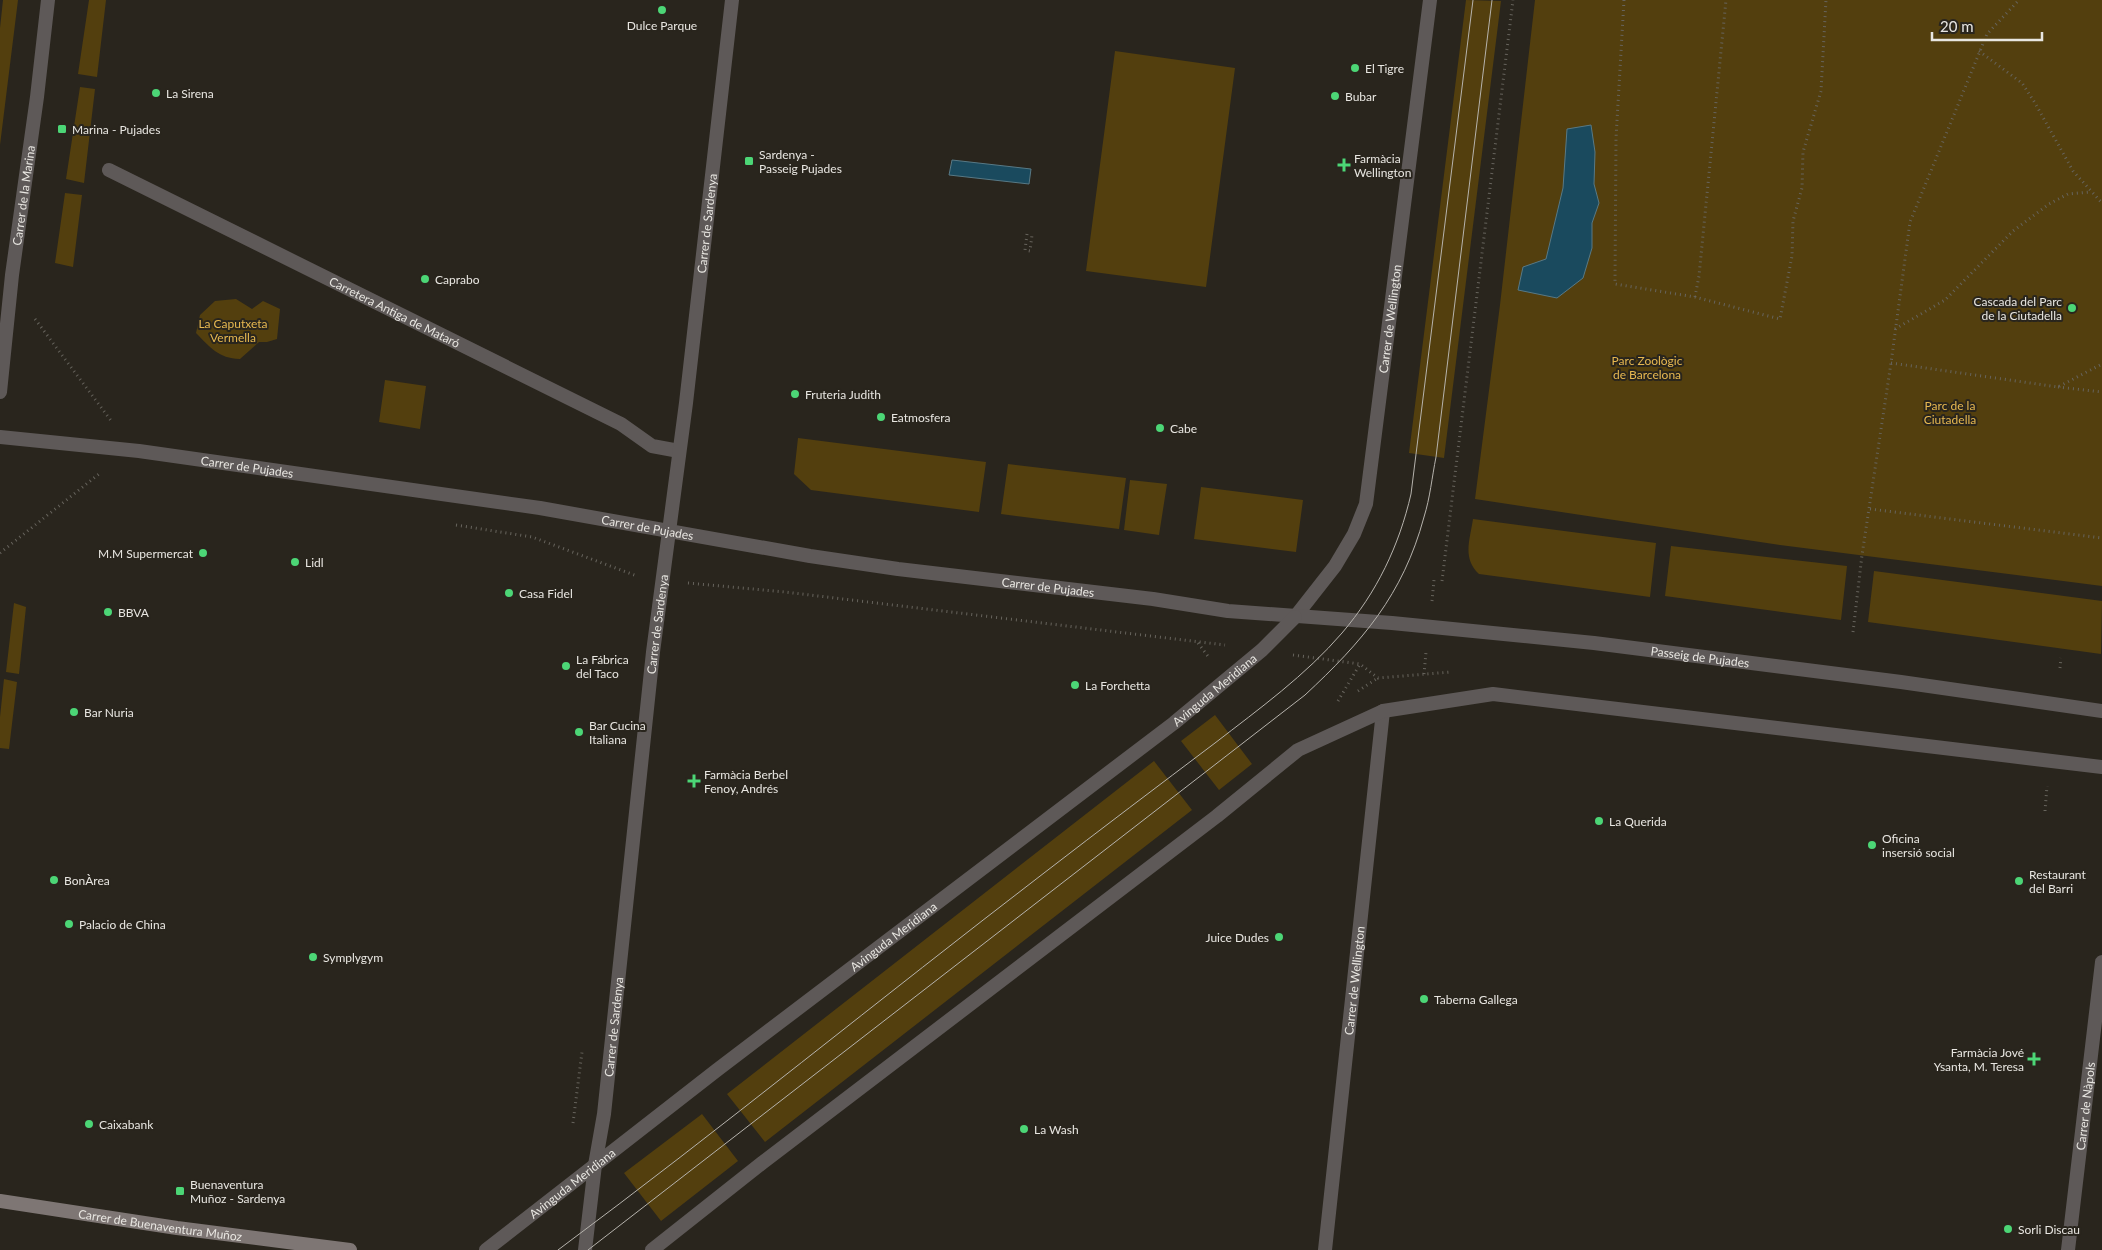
<svg xmlns="http://www.w3.org/2000/svg" width="2102" height="1250" font-family="Lato,sans-serif">
<rect width="100%" height="100%" fill="#29251d"/>
<path fill="#533f0e" d="M 3,0 L 18,0 L 0,145 L 0,28 Z
M 89,0 L 106,0 L 97,77 L 78,74 Z
M 1466,0 L 1501,1 L 1444,458 L 1409,453 Z
M 1535,0 L 2102,0 L 2102,586 L 1780,545 L 1475,499 L 1500,305 Z
M 1115,51 L 1235,68 L 1206,287 L 1086,271 Z
M 80,87 L 95,89 L 84,183 L 66,179 Z
M 65,193 L 82,195 L 73,267 L 55,263 Z
M 236,299 L 252,309 L 263,301 L 280,309 L 277,339 L 267,342 L 259,342 L 240,359 C 218,358 211,348 196,333 L 200,315 L 215,301 Z
M 385,380 L 426,386 L 420,429 L 379,422 Z
M 798,438 L 986,462 L 979,512 L 811,490 L 794,474 Z
M 1008,464 L 1126,478 L 1119,529 L 1001,514 Z
M 1130,480 L 1167,484 L 1159,535 L 1124,530 Z
M 1201,487 L 1303,500 L 1296,552 L 1194,539 Z
M 1473,519 L 1656,543 L 1650,597 L 1479,574 C 1462,558 1470,540 1473,519 Z
M 1671,546 L 1847,566 L 1841,620 L 1665,596 Z
M 1874,571 L 2102,601 L 2101,654 L 1868,622 Z
M 14,603 L 26,607 L 19,674 L 6,672 Z
M 4,679 L 17,682 L 9,749 L 0,748 L 0,717 Z
M 1215,715 L 1252,764 L 1219,790 L 1181,741 Z
M 1154,761 L 1192,810 L 765,1142 L 727,1094 Z
M 702,1114 L 738,1161 L 661,1221 L 624,1173 Z"/>
<path fill="#1a4a5e" stroke="#587985" d="M 1591,125 L 1595,152 L 1594,184 L 1599,203 L 1592,223 L 1592,248 L 1583,278 L 1557,298 L 1518,290 L 1523,267 L 1546,259 L 1563,188 L 1567,129 Z
M 952,160 L 1031,169 L 1029,184 L 949,175 Z"/>
<g fill="none" stroke-linecap="round" stroke-linejoin="round">
<path stroke="#67645d" stroke-width="3" stroke-dasharray="1 4" stroke-linecap="butt" d="M 1624,0 L 1616,138 L 1615,284 L 1695,297 L 1780,319 L 1792,256 L 1793,221 L 1802,188 L 1803,152 L 1821,91 L 1826,0
M 1979,51 L 2022,83 L 2035,103 L 2073,171 L 2102,203
M 1027,234 L 1025,250 L 1030,251 L 1032,235
M 1695,297 L 1699,276 L 1726,0
M 35,319 L 112,422
M 1895,329 L 1945,300 L 2013,231 L 2049,204 L 2068,194 L 2090,192
M 1891,363 L 2058,387 L 2102,364
M 2058,387 L 2102,392
M 1870,509 L 2102,538
M 456,525 L 532,537 L 637,576
M 0,553 L 99,474
M 1442,581 L 1513,0
M 688,583 L 785,592 L 1225,645
M 1432,601 L 1434,580
M 1853,632 L 1862,555 L 1891,363 L 1910,222 L 1987,34 L 2019,0
M 1198,643 L 1210,659
M 1293,655 L 1360,664 L 1378,678 L 1451,672
M 2060,668 L 2061,658
M 1424,674 L 1426,652
M 1358,691 L 1378,678
M 1338,701 L 1360,664
M 2045,811 L 2047,786
M 573,1123 L 582,1052"/>
<path stroke="#5e5958" stroke-width="14" id="s1" d="M 109,170 L 621,424 L 652,446 L 679,451"/>
<g stroke="#5e5958" stroke-width="14">
<path id="s2" d="M 1295,617 L 1335,566 L 1354,534 L 1366,504 L 1430,0"/>
<path id="s3" d="M 1325,1250 L 1383,711"/>
<path id="s4" d="M 2068,1250 L 2102,962"/>
</g>
<g stroke="#5e5958" stroke-width="14">
<path id="s5" d="M 0,392 L 12,275 L 37,97 L 48,0"/>
<path id="s6" d="M 0,437 L 139,451 L 540,508 L 810,556 L 898,569 L 1153,599 L 1228,611 L 1392,623 L 1594,643 L 1901,682 L 2102,711"/>
<path id="s7" d="M 486,1250 L 717,1070 L 1174,723 L 1262,650 L 1295,617"/>
<path id="s8" d="M 585,1250 L 595,1165 L 604,1114 L 653,652 L 686,403 L 732,0"/>
<path d="M 652,1250 L 762,1163 L 1217,816 L 1298,750 L 1383,711 L 1493,694 L 2102,767"/>
</g>
<path stroke="#7e7674" stroke-width="14" id="s9" d="M 0,1201 L 177,1228 L 350,1250"/>
<path stroke="#b6b3ad" stroke-width="1" d="M 558,1250 C 722,1128 881,998 1044,873 C 1101,829 1158,786 1215,743 C 1259,709 1306,675 1342,633 C 1377,592 1399,546 1411,494 L 1473,0
M 588,1250 L 1305,695 C 1362,642 1403,595 1424,517 C 1430,498 1432,477 1436,457 L 1492,0"/>
</g>
<g fill="#4cd676" stroke="#29251d" stroke-width="2">
<circle cx="662" cy="10" r="5"/>
<circle cx="1355" cy="68" r="5"/>
<circle cx="156" cy="93" r="5"/>
<circle cx="1335" cy="96" r="5"/>
<rect x="57" y="124" width="10" height="10" rx="2.5"/>
<rect x="744" y="156" width="10" height="10" rx="2.5"/>
<path d="M1341.5 157.5h5v5h5v5h-5v5h-5v-5h-5v-5h5z"/>
<circle cx="425" cy="279" r="5"/>
<circle cx="2072" cy="308" r="5"/>
<circle cx="795" cy="394" r="5"/>
<circle cx="881" cy="417" r="5"/>
<circle cx="1160" cy="428" r="5"/>
<circle cx="203" cy="553" r="5"/>
<circle cx="295" cy="562" r="5"/>
<circle cx="509" cy="593" r="5"/>
<circle cx="108" cy="612" r="5"/>
<circle cx="566" cy="666" r="5"/>
<circle cx="1075" cy="685" r="5"/>
<circle cx="74" cy="712" r="5"/>
<circle cx="579" cy="732" r="5"/>
<path d="M691.5 773.5h5v5h5v5h-5v5h-5v-5h-5v-5h5z"/>
<circle cx="1599" cy="821" r="5"/>
<circle cx="1872" cy="845" r="5"/>
<circle cx="54" cy="880" r="5"/>
<circle cx="2019" cy="881" r="5"/>
<circle cx="69" cy="924" r="5"/>
<circle cx="1279" cy="937" r="5"/>
<circle cx="313" cy="957" r="5"/>
<circle cx="1424" cy="999" r="5"/>
<path d="M2031.5 1051.5h5v5h5v5h-5v5h-5v-5h-5v-5h5z"/>
<circle cx="89" cy="1124" r="5"/>
<circle cx="1024" cy="1129" r="5"/>
<rect x="175" y="1186" width="10" height="10" rx="2.5"/>
<circle cx="2008" cy="1229" r="5"/>
</g>
<g text-anchor="middle" dominant-baseline="central" stroke-width="4" stroke-linejoin="round" paint-order="stroke">
<g font-size="12" fill="#e8e6e1" stroke="#29251d" text-anchor="start">
<text x="662" y="25" text-anchor="middle">Dulce Parque</text>
<text x="1365" y="68">El Tigre</text>
<text x="166" y="93">La Sirena</text>
<text x="1345" y="96">Bubar</text>
<text x="72" y="129">Marina - Pujades</text>
<text x="759" y="154">Sardenya -<tspan x="759" dy="14">Passeig Pujades</tspan></text>
<text x="1354" y="158">Farmàcia<tspan x="1354" dy="14">Wellington</tspan></text>
<text x="435" y="279">Caprabo</text>
<text x="2062" y="301" text-anchor="end">Cascada del Parc<tspan x="2062" dy="14">de la Ciutadella</tspan></text>
<text x="805" y="394">Fruteria Judith</text>
<text x="891" y="417">Eatmosfera</text>
<text x="1170" y="428">Cabe</text>
<text x="193" y="553" text-anchor="end">M.M Supermercat</text>
<text x="305" y="562">Lidl</text>
<text x="519" y="593">Casa Fidel</text>
<text x="118" y="612">BBVA</text>
<text x="576" y="659">La Fábrica<tspan x="576" dy="14">del Taco</tspan></text>
<text x="1085" y="685">La Forchetta</text>
<text x="84" y="712">Bar Nuria</text>
<text x="589" y="725">Bar Cucina<tspan x="589" dy="14">Italiana</tspan></text>
<text x="704" y="774">Farmàcia Berbel<tspan x="704" dy="14">Fenoy, Andrés</tspan></text>
<text x="1609" y="821">La Querida</text>
<text x="1882" y="838">Oficina<tspan x="1882" dy="14">insersió social</tspan></text>
<text x="2029" y="874">Restaurant<tspan x="2029" dy="14">del Barri</tspan></text>
<text x="64" y="880">BonÀrea</text>
<text x="79" y="924">Palacio de China</text>
<text x="1269" y="937" text-anchor="end">Juice Dudes</text>
<text x="323" y="957">Symplygym</text>
<text x="1434" y="999">Taberna Gallega</text>
<text x="2024" y="1052" text-anchor="end">Farmàcia Jové<tspan x="2024" dy="14">Ysanta, M. Teresa</tspan></text>
<text x="99" y="1124">Caixabank</text>
<text x="1034" y="1129">La Wash</text>
<text x="190" y="1184">Buenaventura<tspan x="190" dy="14">Muñoz - Sardenya</tspan></text>
<text x="2018" y="1229">Sorli Discau</text>
</g>
<g font-size="12" fill="#e8e6e1" stroke="#29251d">
<text stroke="none"><textPath href="#s5" startOffset="198">Carrer de la Marina</textPath></text>
<text stroke="none"><textPath href="#s8" startOffset="1034">Carrer de Sardenya</textPath></text>
<text stroke="none"><textPath href="#s1" startOffset="319">Carretera Antiga de Mataró</textPath></text>
<text stroke="none"><textPath href="#s2" startOffset="321">Carrer de Wellington</textPath></text>
<text stroke="none"><textPath href="#s6" startOffset="249">Carrer de Pujades</textPath></text>
<text stroke="none"><textPath href="#s6" startOffset="654">Carrer de Pujades</textPath></text>
<text stroke="none"><textPath href="#s6" startOffset="1059">Carrer de Pujades</textPath></text>
<text stroke="none"><textPath href="#s8" startOffset="630">Carrer de Sardenya</textPath></text>
<text stroke="none"><textPath href="#s6" startOffset="1715">Passeig de Pujades</textPath></text>
<text stroke="none"><textPath href="#s7" startOffset="919">Avinguda Meridiana</textPath></text>
<text stroke="none"><textPath href="#s7" startOffset="514">Avinguda Meridiana</textPath></text>
<text stroke="none"><textPath href="#s3" startOffset="271">Carrer de Wellington</textPath></text>
<text stroke="none"><textPath href="#s8" startOffset="225">Carrer de Sardenya</textPath></text>
<text stroke="none"><textPath href="#s4" startOffset="145">Carrer de Nàpols</textPath></text>
<text stroke="none"><textPath href="#s7" startOffset="109">Avinguda Meridiana</textPath></text>
<text stroke="none"><textPath href="#s9" startOffset="162">Carrer de Buenaventura Muñoz</textPath></text>
</g>
<g font-size="12" fill="#e7b850" stroke="#29251d">
<text x="233" y="323">La Caputxeta<tspan x="233" dy="14">Vermella</tspan></text>
<text x="1647" y="360">Parc Zoològic<tspan x="1647" dy="14">de Barcelona</tspan></text>
<text x="1950" y="405">Parc de la<tspan x="1950" dy="14">Ciutadella</tspan></text>
</g>
</g>
<path d="M1932 32v8h110v-8" fill="none" stroke="#e8e6e1" stroke-width="2.5"/>
<text x="1940" y="32" font-size="15" fill="#e8e6e1" stroke="#29251d" stroke-width="4" paint-order="stroke">20 m</text>
</svg>
